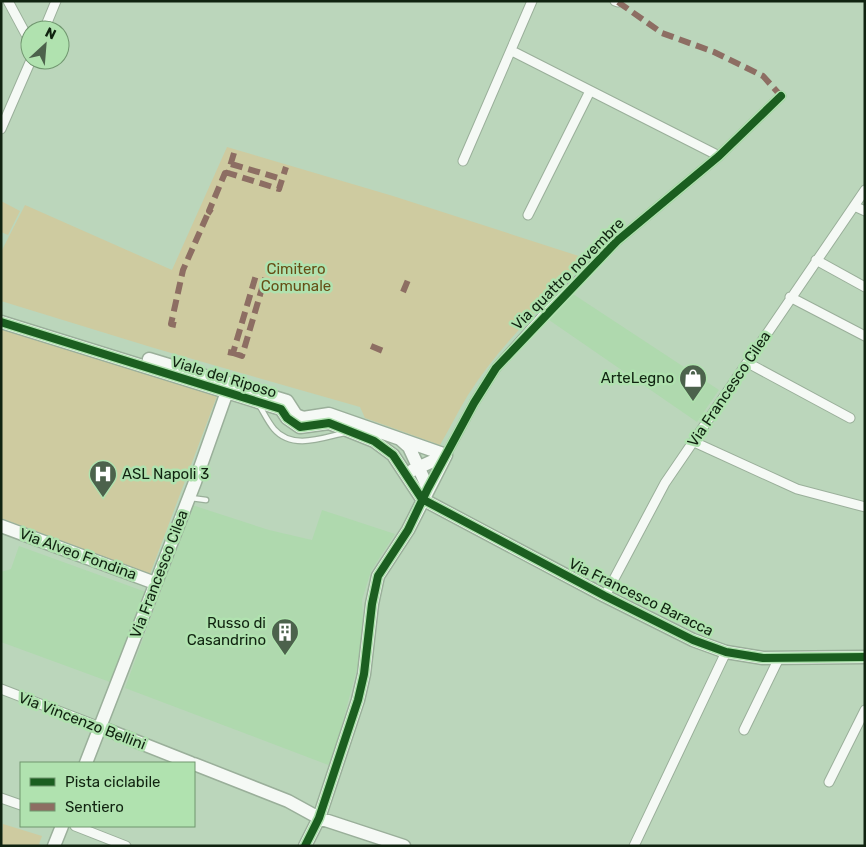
<svg xmlns="http://www.w3.org/2000/svg" width="866" height="847" font-family="Rubik,sans-serif">
<rect width="100%" height="100%" fill="#bbd6bb"/>
<path fill="#afd9ae" d="M 573,294 L 719,390 L 697,422 L 549,320 Z
M 192,505 L 269,530 L 312,540 L 322,510 L 395,534 L 371,571 L 362,600 L 364,642 L 331,766 L 125,688 Z
M 19,546 L 146,592 L 110,682 L 1,642 L 1,572 L 11,569 Z"/>
<path fill="#cecba0" d="M 227,147 L 393,196 L 588,259 C 547,301 500,344 468,395 C 458,411 450,428 440,445 L 365,418 L 360,407 L 154,348 L 1,301 L 1,252 L 25,205 L 172,270 Z
M 1,201 L 20,211 L 8,235 L 1,232 Z
M 1,328 L 217,396 L 150,574 L 1,518 Z
M 3,824 L 42,836 L 39,844 L 43,846 L 1,846 Z"/>
<g fill="none" stroke-linecap="round" stroke-linejoin="round">
<g stroke="#9aaf9a" stroke-width="7">
<path id="lane" d="M 259,405 C 264,413 268,422 274,429 C 292,450 322,438 344,433
M 191,498 L 206,500"/>
</g>
<g stroke="#9aaf9a" stroke-width="11">
<path id="street" d="M 8,1 L 30,42
M 615,1 L 618,2
M 44,30 L 56,1
M 512,51 L 719,156
M 1,129 L 31,60
M 463,161 L 532,1
M 854,206 L 865,211
M 528,215 L 590,91
M 816,260 L 865,287
M 790,297 L 865,336
M 748,363 L 850,418
M 694,442 L 797,489 L 865,507
M 446,455 L 474,403 L 496,368 L 541,318 L 617,241 L 719,156 L 781,96
M 605,596 L 665,483 L 865,190
M 1,689 L 100,727
M 744,730 L 779,658
M 829,782 L 865,710
M 1,798 L 21,805
M 75,826 L 126,846
M 634,846 L 726,652"/>
</g>
<g stroke="#9aaf9a" stroke-width="15">
<path id="secondary" d="M 1,322 L 281,409 L 287,418 L 300,427 L 329,423 L 374,441 L 393,455 L 422,499 L 605,596 L 693,640 L 726,652 L 763,658 L 865,657
M 149,359 L 287,401 L 296,415 L 303,418 L 329,414 L 446,455
M 400,439 L 409,447 L 428,488
M 413,470 L 446,455
M 1,526 L 155,583
M 100,727 L 191,763
M 86,763 L 195,482 L 229,386
M 194,764 L 288,801 L 319,818 L 404,846
M 54,846 L 62,826
M 305,846 L 319,818 L 358,700 L 364,674 L 372,604 L 378,576 L 408,530 L 446,455"/>
</g>
<use href="#lane" stroke="#f5f9f5" stroke-width="4.5"/>
<use href="#street" stroke="#f5f9f5" stroke-width="9"/>
<use href="#secondary" stroke="#f5f9f5" stroke-width="12"/>
<path stroke="#8d6e63" stroke-width="6" stroke-dasharray="12 6" stroke-linecap="butt" d="M 618,2 L 662,33 L 714,52 L 763,76 L 781,96
M 234,153 L 228,173 L 279,189 L 286,167
M 231,164 L 282,179
M 212,213 L 209,211 L 225,173 L 228,173
M 403,292 L 408,280 L 405,279
M 176,325 L 171,324 L 183,270 L 209,211
M 371,346 L 383,351
M 228,352 L 233,353 L 256,275
M 233,353 L 242,356 L 265,278"/>
<g stroke="#b0e2af" stroke-width="11">
<path id="cycleway" d="M 1,322 L 281,409 L 287,418 L 300,427 L 329,423 L 374,441 L 393,455 L 422,499 L 605,596 L 693,640 L 726,652 L 763,658 L 865,657
M 305,846 L 319,818 L 358,700 L 364,674 L 372,604 L 378,576 L 408,530 L 428,488 L 474,403 L 496,368 L 617,241 L 719,156 L 781,96"/>
</g>
<use href="#cycleway" stroke="#1b5e20" stroke-width="8"/>
</g>
<defs>
<g id="shop-pin" transform="scale(1.4375)"><path d="M0 17L-7.5 6A9.5 9.5 0 1 1 7.5 6Z" fill="#4c624c" stroke="#b0e2af"/><path d="M-5-2.5h2.3a2.7 3.5 0 0 1 5.4 0H5L5.5 6h-11ZM-1.5-2.5h3a1.5 2.3 0 0 0-3 0Z" fill="#fff"/></g>
<g id="hospital-pin" transform="scale(1.4375)"><path d="M0 17L-7.5 6A9.5 9.5 0 1 1 7.5 6Z" fill="#4c624c" stroke="#b0e2af"/><path d="M-5-5h3v3.5h4V-5h3V5h-3V1.5h-4V5h-3Z" fill="#fff"/></g>
<g id="building-pin" transform="scale(1.4375)"><path d="M0 17L-7.5 6A9.5 9.5 0 1 1 7.5 6Z" fill="#4c624c" stroke="#b0e2af"/><path d="M-4-6H4V6H1V3H-1V6H-4ZM-2.5-4.3h1.7v1.8h-1.7ZM.8-4.3h1.7v1.8H.8ZM-2.5-1h1.7V.8h-1.7ZM.8-1h1.7V.8H.8Z" fill="#fff"/></g>
</defs>
<g fill-rule="evenodd">
<use href="#shop-pin" x="693" y="378"/>
<use href="#hospital-pin" x="103" y="474"/>
<use href="#building-pin" x="285" y="632"/>
</g>
<g text-anchor="middle" dominant-baseline="central" stroke-width="5" stroke-linejoin="round" paint-order="stroke">
<g font-size="15" fill="#664e16" stroke="#b0e2af">
<text x="296" y="269">Cimitero<tspan x="296" dy="17">Comunale</tspan></text>
</g>
<g font-size="15" fill="#102310" stroke="#b0e2af">
<text transform="translate(568 274) rotate(-45)">Via quattro novembre</text>
<text transform="translate(224 377) rotate(17)">Viale del Riposo</text>
<text transform="translate(729 389) rotate(-56)">Via Francesco Cilea</text>
<text transform="translate(78 554) rotate(20)">Via Alveo Fondina</text>
<text transform="translate(159 574) rotate(-69)">Via Francesco Cilea</text>
<text transform="translate(641 597) rotate(26)">Via Francesco Baracca</text>
<text transform="translate(82 721) rotate(21)">Via Vincenzo Bellini</text>
</g>
<g font-size="15" fill="#102310" stroke="#b0e2af" text-anchor="end">
<text x="674" y="378">ArteLegno</text>
<text x="122" y="474" text-anchor="start">ASL Napoli 3</text>
<text x="266" y="623">Russo di<tspan x="266" dy="17">Casandrino</tspan></text>
</g>
</g>
<rect width="866" height="847" fill="none" stroke="#102310" stroke-width="5"/>
<rect x="20" y="762" width="175" height="65" fill="#b0e2af" stroke="#70966f"/>
<rect x="30" y="778" width="25" height="8" fill="#1b5e20" stroke="#70966f"/>
<text x="65" y="787" font-size="15" fill="#102310">Pista ciclabile</text>
<rect x="30" y="803" width="25" height="8" fill="#8d6e63" stroke="#70966f"/>
<text x="65" y="812" font-size="15" fill="#102310">Sentiero</text>
<g transform="translate(45 45) rotate(26)"><circle r="24" fill="#b0e2af" stroke="#70966f"/>
<path d="M0-4L9 19L0 12L-9 19Z" fill="#4c624c"/>
<text y="-8" font-size="14" font-weight="bold" text-anchor="middle" fill="#102310">N</text>
</g>
</svg>
